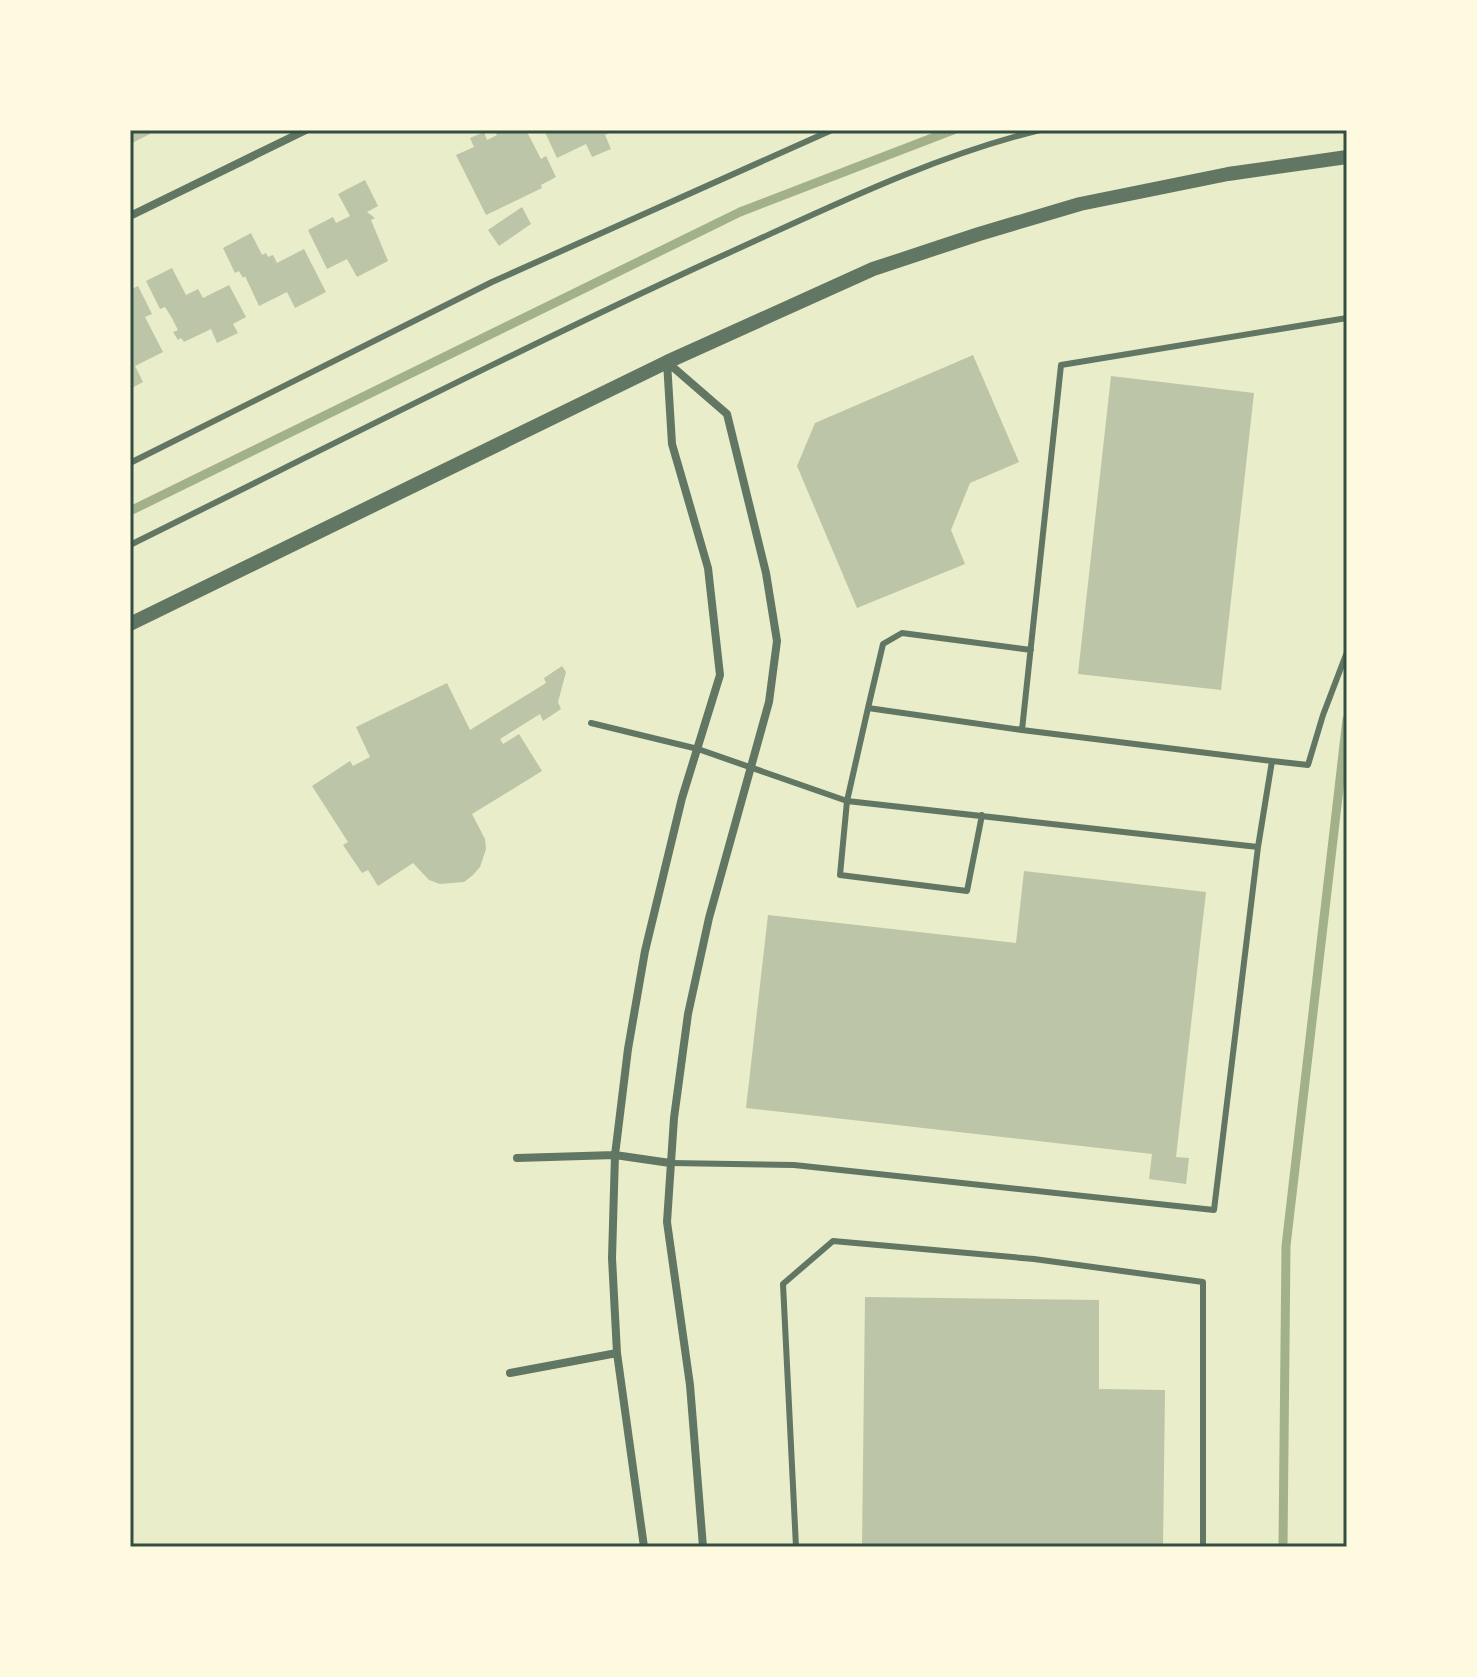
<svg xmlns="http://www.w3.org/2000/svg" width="1477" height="1677" font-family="'Asap Condensed',sans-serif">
<rect width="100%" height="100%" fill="#e9edc9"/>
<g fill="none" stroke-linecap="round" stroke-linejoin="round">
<path stroke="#a3b18a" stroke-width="9" d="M 130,511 L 740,212 L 953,130
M 1283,1547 L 1286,1246 L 1347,719"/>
</g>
<path fill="#bcc5a7" d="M 130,130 L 148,130 L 150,134 L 130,144 Z
M 494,130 L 526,130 L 541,159 L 546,156 L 556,177 L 541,185 L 542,188 L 486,215 L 456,155 L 474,147 L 470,138 L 484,132 L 487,140 L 497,135 Z
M 544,130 L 616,130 L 605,135 L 611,149 L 592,157 L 586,144 L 557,158 Z
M 365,180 L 378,206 L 367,212 L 375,218 L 371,220 L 388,261 L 357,277 L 347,259 L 327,269 L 308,230 L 333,217 L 336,223 L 350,216 L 338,194 Z
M 522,207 L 531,224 L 499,246 L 488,230 Z
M 251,233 L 262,255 L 266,253 L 268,257 L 273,255 L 277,263 L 304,249 L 326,292 L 295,308 L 287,292 L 259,306 L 245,276 L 243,278 L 239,271 L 235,273 L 223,248 Z
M 172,268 L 186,295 L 198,289 L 203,298 L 229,285 L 246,317 L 233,324 L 238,333 L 217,343 L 211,329 L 184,342 L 181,338 L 178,340 L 173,332 L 178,330 L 172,318 L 165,307 L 160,309 L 146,281 Z
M 138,286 L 152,314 L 145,317 L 163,352 L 135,366 L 143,382 L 130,389 L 130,290 Z
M 973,355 L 1019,462 L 970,483 L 951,530 L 965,564 L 857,608 L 797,466 L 815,423 Z
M 1111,376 L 1254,393 L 1221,690 L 1078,674 Z
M 562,666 L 566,672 L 558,702 L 561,709 L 543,721 L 540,714 L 500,739 L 503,744 L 519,734 L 542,771 L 472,814 L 485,839 L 486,849 L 480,867 L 473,875 L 464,882 L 440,884 L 429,880 L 413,863 L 378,886 L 368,870 L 362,873 L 343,845 L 348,842 L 312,786 L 350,761 L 353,766 L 370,757 L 356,727 L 447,683 L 470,730 L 546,683 L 544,678 Z
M 1024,871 L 1206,892 L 1176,1157 L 1189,1158 L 1186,1184 L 1149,1179 L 1152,1154 L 746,1108 L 768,915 L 1016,943 Z
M 865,1297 L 1099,1300 L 1099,1389 L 1165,1390 L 1163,1547 L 862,1547 Z"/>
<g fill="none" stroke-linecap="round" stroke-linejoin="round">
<path stroke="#617663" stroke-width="6" d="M 130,463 L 492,282 L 832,130
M 130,545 C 324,449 517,350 713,260 C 820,212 926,158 1040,130
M 868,708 L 883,644 L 902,633 L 1031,650
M 591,723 L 698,749 L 847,801 L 868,708 L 1022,730 L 1272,761
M 1022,730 L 1061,365 L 1347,318
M 982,815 L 967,891 L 840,875 L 847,801 L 1258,847 L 1272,761 L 1308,765 L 1323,715 L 1347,652
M 670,1163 L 794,1165 L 1214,1210 L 1258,847
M 796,1547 L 783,1284 L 833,1241 L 1034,1259 L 1203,1282 L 1203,1547"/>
<path stroke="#617663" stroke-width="8" d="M 130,216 L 306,130
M 667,362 L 727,414 L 766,573 L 777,641 L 769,702 L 709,918 L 688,1014 L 674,1118 L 667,1222 L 690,1385 L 703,1547
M 517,1158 L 615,1155 L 670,1163
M 510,1373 L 617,1353
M 644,1547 L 617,1353 L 612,1258 L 615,1155 L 628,1049 L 645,951 L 682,798 L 720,675 L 708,568 L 672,444 L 667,362"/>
<path stroke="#617663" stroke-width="14" d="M 130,624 L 667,362 L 873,269 L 979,234 L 1080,204 L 1228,174 L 1347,157"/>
</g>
<rect width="1477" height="1677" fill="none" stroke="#fefae0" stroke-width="264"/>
<rect x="132" y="132" width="1213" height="1413" fill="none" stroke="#344e41" stroke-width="3"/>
</svg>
